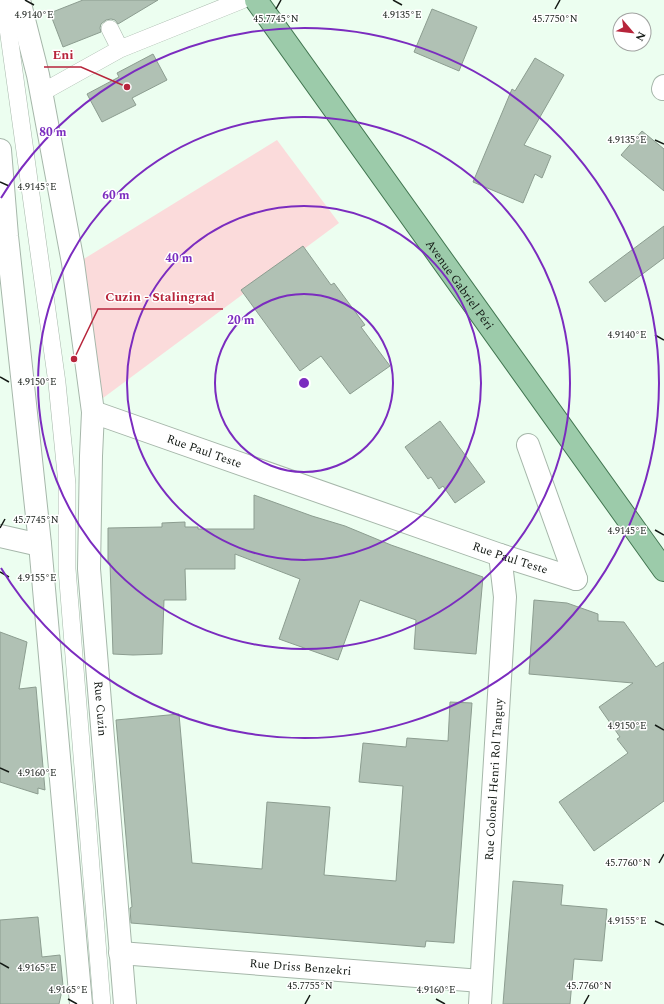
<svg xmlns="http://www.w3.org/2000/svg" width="664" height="1004" font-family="Spectral,serif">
<rect width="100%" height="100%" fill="#ecfef0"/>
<path fill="#fbdbdb" d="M 277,140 L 339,223 L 99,401 L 74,265 Z"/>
<path fill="#b0c1b4" stroke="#8c9d90" d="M 83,0 L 158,0 L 118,24 L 115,20 L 111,19 L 106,20 L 101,24 L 100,28 L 101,32 L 63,47 L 50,13 Z
M 432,9 L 477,27 L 459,71 L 414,52 Z
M 153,54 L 167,80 L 132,98 L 136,105 L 102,122 L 87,94 L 119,77 L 117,73 Z
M 535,58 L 564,75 L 524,145 L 551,156 L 542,178 L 535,174 L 523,203 L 473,182 L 512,89 L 515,91 Z
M 642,131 L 664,149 L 664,191 L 621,155 Z
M 664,226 L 664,258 L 605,302 L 589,282 Z
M 303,246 L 331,285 L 334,283 L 365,325 L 361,327 L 390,366 L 350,394 L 321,356 L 300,371 L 241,290 Z
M 440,421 L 485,482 L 455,503 L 443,486 L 439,489 L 431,477 L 428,479 L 405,447 Z
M 254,495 L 312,516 L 345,526 L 391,545 L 483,577 L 476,654 L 414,649 L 416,620 L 360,600 L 338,660 L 279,639 L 300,579 L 235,554 L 235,569 L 185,569 L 186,600 L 164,600 L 162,654 L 133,655 L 113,654 L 110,563 L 108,563 L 108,528 L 162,527 L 162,523 L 185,522 L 185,527 L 198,527 L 198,529 L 254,529 Z
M 534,600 L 567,603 L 598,614 L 598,621 L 624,622 L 656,667 L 664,662 L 664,801 L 594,851 L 559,802 L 628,753 L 617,739 L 620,737 L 599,707 L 633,683 L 529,674 Z
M 0,632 L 27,642 L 19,689 L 36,687 L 45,790 L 38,788 L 38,794 L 0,782 Z
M 450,702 L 472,703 L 454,943 L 426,941 L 425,947 L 131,923 L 130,908 L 132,907 L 116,720 L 179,714 L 192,863 L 262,869 L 267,802 L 330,807 L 324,875 L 396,881 L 403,786 L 359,782 L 363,743 L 406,747 L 407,738 L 448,741 Z
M 513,881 L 563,885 L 561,905 L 607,909 L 602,961 L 574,959 L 570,1004 L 503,1004 Z
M 38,917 L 42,957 L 60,955 L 63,986 L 59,1004 L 0,1004 L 0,920 Z"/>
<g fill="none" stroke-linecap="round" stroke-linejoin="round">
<g stroke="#a6b7aa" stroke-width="18">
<path id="service" d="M 1,0 L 7,21 L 57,383 L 67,484 L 67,569 L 102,1004
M 120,49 L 242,0
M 41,93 L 120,49 L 110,29"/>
</g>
<g stroke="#a6b7aa" stroke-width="24">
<path id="pedestrian" d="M 528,445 L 576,579"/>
</g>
<g stroke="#a6b7aa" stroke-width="24">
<g id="minor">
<path id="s1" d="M 19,0 L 38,75 L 73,263 L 93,412 L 91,456 L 89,569 L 125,1004"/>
<path d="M 663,89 L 664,86"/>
<path d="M 0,150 L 7,236 L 40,544 L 81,1004"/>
<path id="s2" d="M 93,412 L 500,555 L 576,579"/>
<path d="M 0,536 L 31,543 L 40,544"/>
<path id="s3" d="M 120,953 L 481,981"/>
<path id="s4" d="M 480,1004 L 505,597 L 500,555"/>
</g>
</g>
<g stroke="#427651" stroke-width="24">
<g id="primary">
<path id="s5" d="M 256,0 L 664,570"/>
</g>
</g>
<use href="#service" stroke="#fff" stroke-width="17"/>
<use href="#pedestrian" stroke="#fff" stroke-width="22"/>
<use href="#minor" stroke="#fff" stroke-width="22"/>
<use href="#primary" stroke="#9ccbaa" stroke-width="22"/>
</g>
<path fill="none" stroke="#141a15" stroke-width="1.5" d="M 25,0 L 34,5M 393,0 L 402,5M 276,9 L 281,0M 555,9 L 560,0M 655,140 L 664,144M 0,182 L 9,186M 655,335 L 664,340M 0,377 L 9,382M 0,528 L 5,519M 655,530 L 664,535M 0,572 L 9,577M 655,725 L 664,730M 0,768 L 9,772M 659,863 L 664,854M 655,921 L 664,925M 0,963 L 9,968M 68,999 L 77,1004M 436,999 L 445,1004M 305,1004 L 310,995M 584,1004 L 589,995"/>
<g fill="none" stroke="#7b2cbf" stroke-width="2">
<circle cx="304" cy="383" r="89"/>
<circle cx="304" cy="383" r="177"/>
<circle cx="304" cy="383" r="266"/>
<path d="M1 198A355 355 0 1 1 1 568"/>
</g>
<g text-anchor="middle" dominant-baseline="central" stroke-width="3" stroke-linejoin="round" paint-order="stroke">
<g font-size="12" fill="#141a15" stroke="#fff">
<text stroke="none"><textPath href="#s5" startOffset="350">Avenue Gabriel Péri</textPath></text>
<text stroke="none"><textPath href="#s2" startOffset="118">Rue Paul Teste</textPath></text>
<text stroke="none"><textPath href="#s2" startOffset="442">Rue Paul Teste</textPath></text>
<text stroke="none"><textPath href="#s1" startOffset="716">Rue Cuzin</textPath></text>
<text stroke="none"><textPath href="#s4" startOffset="225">Rue Colonel Henri Rol Tanguy</textPath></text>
<text stroke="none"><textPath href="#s3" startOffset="181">Rue Driss Benzekri</textPath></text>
</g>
</g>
<g font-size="10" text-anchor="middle" fill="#141a15" stroke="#fff" stroke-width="3" stroke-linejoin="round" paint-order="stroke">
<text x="34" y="18">4.9140°E</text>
<text x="402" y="18">4.9135°E</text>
<text x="276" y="22">45.7745°N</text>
<text x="555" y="22">45.7750°N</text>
<text x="627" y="143">4.9135°E</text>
<text x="37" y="190">4.9145°E</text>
<text x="627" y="338">4.9140°E</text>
<text x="37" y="385">4.9150°E</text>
<text x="36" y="523">45.7745°N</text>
<text x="627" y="534">4.9145°E</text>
<text x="37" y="581">4.9155°E</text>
<text x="627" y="729">4.9150°E</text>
<text x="37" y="776">4.9160°E</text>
<text x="628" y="866">45.7760°N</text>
<text x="627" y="924">4.9155°E</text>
<text x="37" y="971">4.9165°E</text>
<text x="310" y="989">45.7755°N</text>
<text x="589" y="989">45.7760°N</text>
<text x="68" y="993">4.9165°E</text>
<text x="436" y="993">4.9160°E</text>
</g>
<circle cx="304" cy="383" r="6" fill="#7b2cbf" stroke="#fff" stroke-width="2"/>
<g font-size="12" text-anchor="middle" font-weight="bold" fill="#7b2cbf" stroke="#fff" stroke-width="3" stroke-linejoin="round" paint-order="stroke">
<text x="53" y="136">80 m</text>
<text x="116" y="199">60 m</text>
<text x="179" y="262">40 m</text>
<text x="241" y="324">20 m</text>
</g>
<path fill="none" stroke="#b7253b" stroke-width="1.5" d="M127 87L81 67H44M74 359L98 309H223"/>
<g fill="#b7253b" stroke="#fff" stroke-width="1.5">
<circle cx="127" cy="87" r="4"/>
<circle cx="74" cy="359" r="4"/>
</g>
<g font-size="13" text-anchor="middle" font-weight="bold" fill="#b7253b" stroke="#fff" stroke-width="3" stroke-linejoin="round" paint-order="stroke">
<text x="63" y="59">Eni</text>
<text x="160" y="301">Cuzin - Stalingrad</text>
</g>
<g transform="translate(632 32) rotate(118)"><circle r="19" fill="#ffffff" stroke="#a1a3a1"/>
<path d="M0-3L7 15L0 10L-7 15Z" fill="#b7253b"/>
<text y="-6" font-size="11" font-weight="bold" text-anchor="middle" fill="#141a15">N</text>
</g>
</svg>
